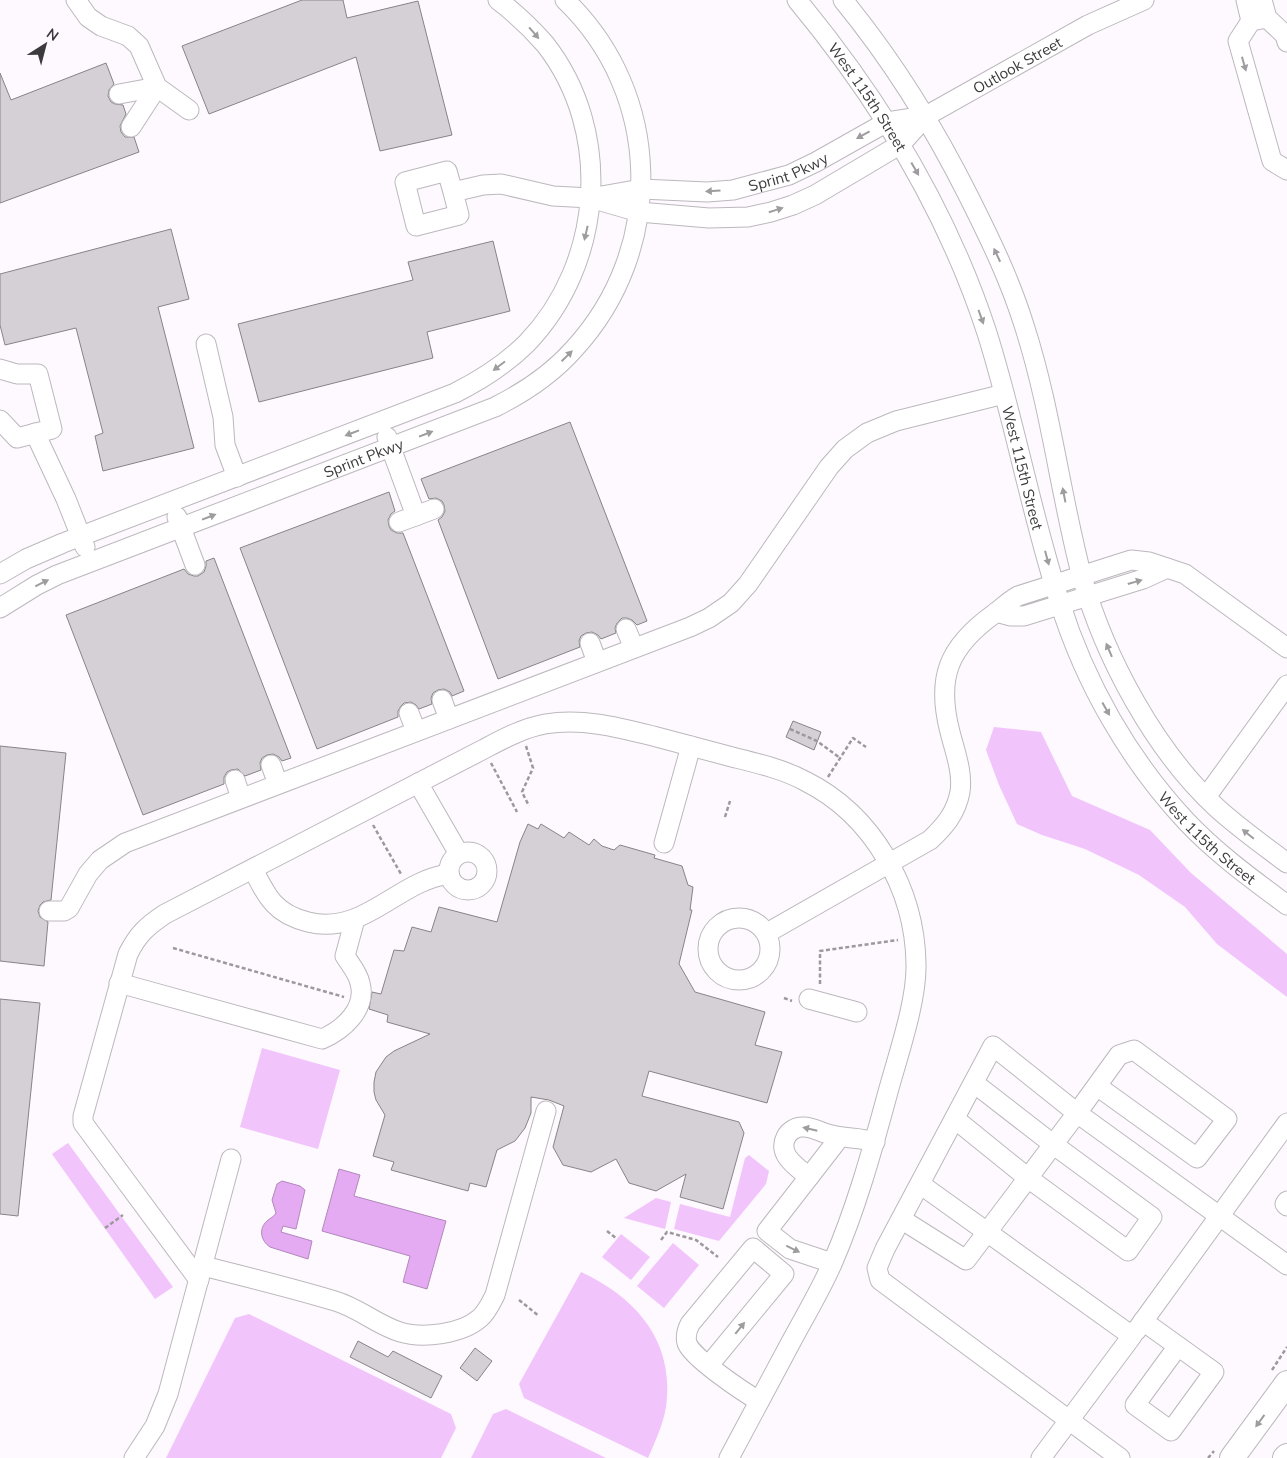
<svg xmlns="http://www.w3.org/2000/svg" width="1287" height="1458" font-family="Mulish,sans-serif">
<rect width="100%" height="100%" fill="#fdf9fe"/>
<path fill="#f2c4fc" d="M 994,727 L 1041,732 L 1072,796 L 1150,830 L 1191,873 L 1287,954 L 1287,997 L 1217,944 L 1185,907 L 1139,875 L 1085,849 L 1042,835 L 1017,824 L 999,785 L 986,750 Z
M 262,1048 L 340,1070 L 318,1149 L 240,1127 Z
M 68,1143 L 173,1287 L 155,1299 L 52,1154 Z
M 749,1155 L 769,1171 L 766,1184 L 719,1241 L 674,1229 L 680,1204 L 730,1217 L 745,1158 Z
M 656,1198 L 671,1202 L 665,1229 L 624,1218 Z
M 621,1234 L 650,1257 L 631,1280 L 602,1257 Z
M 673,1243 L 699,1265 L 664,1308 L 637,1286 Z
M 581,1272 C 637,1298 675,1342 666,1407 C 663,1425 655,1442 648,1458 L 524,1398 L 519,1384 Z
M 249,1314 L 451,1414 L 456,1428 L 441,1458 L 166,1458 L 235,1318 Z
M 506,1409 L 606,1458 L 471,1458 L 493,1414 Z"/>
<path fill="#e4aaf2" stroke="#b288bb" d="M 339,1169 L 360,1175 L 354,1196 L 446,1221 L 427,1289 L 403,1282 L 410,1256 L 322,1231 Z
M 282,1181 L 300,1186 L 305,1190 L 296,1229 L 283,1226 L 281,1232 L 312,1241 L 308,1259 L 270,1247 C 261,1241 258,1229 267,1221 C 270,1218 274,1217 276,1213 L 272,1200 L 277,1184 Z"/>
<path fill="#d4d0d5" stroke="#878488" d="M 302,0 L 343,0 L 347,18 L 418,1 L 452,135 L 380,151 L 356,57 L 209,114 L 182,46 Z
M 106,63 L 114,84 L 109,90 L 108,96 L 111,102 L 115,104 L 123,105 L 126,114 L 120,126 L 121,132 L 125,137 L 134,137 L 139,152 L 0,203 L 0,73 L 11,100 Z
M 171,229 L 189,299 L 158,307 L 194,448 L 103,471 L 95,436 L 103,433 L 76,328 L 5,345 L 0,325 L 0,274 Z
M 493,241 L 510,311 L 427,332 L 433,358 L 259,402 L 238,324 L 413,280 L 408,262 Z
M 570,422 L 647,621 L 637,625 L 632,620 L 627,618 L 622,618 L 617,623 L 615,628 L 616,633 L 601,639 L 598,635 L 592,632 L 586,633 L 581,636 L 579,641 L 580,647 L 498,679 L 438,520 L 442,517 L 445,511 L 444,505 L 442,501 L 436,498 L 429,499 L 421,479 Z
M 389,492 L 395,511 L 391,514 L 388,520 L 389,526 L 391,530 L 397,533 L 403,533 L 464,691 L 452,696 L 450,692 L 444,689 L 438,690 L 433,693 L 431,698 L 432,704 L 419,709 L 416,705 L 411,702 L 404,703 L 401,706 L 398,711 L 398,717 L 317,749 L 240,548 Z
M 214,558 L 291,758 L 282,761 L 279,757 L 273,754 L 267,755 L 262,758 L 260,763 L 261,770 L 245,776 L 238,769 L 231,770 L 227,772 L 224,777 L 224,784 L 143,815 L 66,615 L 184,569 L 188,574 L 194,576 L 198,576 L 204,572 L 206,566 L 206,561 Z
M 793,721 L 821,732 L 814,750 L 786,737 Z
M 0,746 L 66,753 L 51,900 L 43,902 L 40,905 L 38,911 L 40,917 L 48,922 L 44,966 L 0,961 Z
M 528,824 L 538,829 L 541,824 L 564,838 L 569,832 L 589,845 L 594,839 L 602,846 L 614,850 L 620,845 L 655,855 L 654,858 L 682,866 L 688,885 L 693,887 L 690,910 L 692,910 L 679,964 L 695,992 L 765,1012 L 755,1045 L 782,1052 L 767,1103 L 649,1071 L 642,1096 L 739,1122 L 744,1133 L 723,1209 L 680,1197 L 686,1174 L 656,1191 L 629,1183 L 616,1159 L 591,1172 L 563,1165 L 553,1147 L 564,1106 L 549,1100 L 531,1097 L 531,1113 L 525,1128 L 515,1141 L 497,1150 L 486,1187 L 470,1183 L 468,1191 L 391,1170 L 394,1162 L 373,1156 L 385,1115 L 376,1100 L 374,1092 L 374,1082 L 376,1072 L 386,1057 L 394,1051 L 430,1034 L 387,1022 L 388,1015 L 369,1009 L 372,992 L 381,994 L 394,950 L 404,951 L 412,927 L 431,932 L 439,907 L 497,922 L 520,842 Z
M 0,999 L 40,1003 L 18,1216 L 0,1214 Z
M 358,1341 L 388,1357 L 393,1351 L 442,1376 L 431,1398 L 350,1357 Z
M 475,1348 L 492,1361 L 477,1381 L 460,1368 Z"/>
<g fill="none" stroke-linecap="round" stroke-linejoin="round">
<g stroke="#bcb8bd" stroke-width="21">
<g id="minor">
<path d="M 76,0 L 88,17 L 101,26 L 128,36 L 139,46 L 157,87 L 189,110"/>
<path id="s1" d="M 797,0 C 879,99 947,210 987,333 C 1015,422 1031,514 1060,603 C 1085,683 1129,760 1186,821 C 1216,853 1252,879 1287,905"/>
<path d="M 843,0 C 893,61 934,127 969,197 C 990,239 1010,280 1024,325 C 1051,408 1060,494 1082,577 C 1105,658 1155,751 1217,808 C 1239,828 1263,845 1287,863"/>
<path d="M 1246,0 L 1251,21"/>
<path d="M 1262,0 L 1267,18 L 1285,35 L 1287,42"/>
<path d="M 1267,18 L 1251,21 L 1238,41 L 1272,161 L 1287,170"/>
<path d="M 119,94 L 157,87"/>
<path d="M 131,127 L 157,87"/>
<path id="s2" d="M 453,192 L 459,215 L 416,226 L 405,182 L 447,171 L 453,192 L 483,185 L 501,184 L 553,196 L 590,198 L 641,189 L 707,192 L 733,190 L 789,175 L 816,162 L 887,122 L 926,116"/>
<path id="s3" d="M 594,199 L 639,212 L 709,218 L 748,217 L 771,212 L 793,205 L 815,195 L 901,144 L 926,116 L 1088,25 L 1144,0"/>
<path d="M 206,344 L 223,417 L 225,445 L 237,477"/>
<path d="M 0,369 L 17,374 L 38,374 L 52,429 L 17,438 L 0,420"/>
<path d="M 35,433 L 66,499 L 85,547"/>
<path d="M 387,437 L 416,516"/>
<path d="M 177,517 L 195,565"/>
<path d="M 399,522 L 434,509"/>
<path d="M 1167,568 L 1185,574 L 1287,648"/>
<path d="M 0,574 L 26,559 L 63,543 L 455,393 C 481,380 506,364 527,343 C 603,264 614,132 545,44 C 531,28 515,13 498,0"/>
<path id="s4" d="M 0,608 L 37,585 L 57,575 L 495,407 C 525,392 552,374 574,349 C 666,249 663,94 565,0"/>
<path d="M 626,629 L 634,648"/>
<path d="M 590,643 L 597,662"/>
<path d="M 442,700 L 449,719"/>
<path d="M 409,713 L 416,731"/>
<path d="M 271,765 L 278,784"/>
<path d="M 235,780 L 241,798"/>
<path d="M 418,783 L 459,854"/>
<path d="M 1206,797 L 1287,685"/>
<path d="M 664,843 L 691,746"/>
<circle cx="468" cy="871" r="19"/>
<path d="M 253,869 C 267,897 275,914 308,922 C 364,936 397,881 449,874"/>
<path d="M 49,911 L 64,911 L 69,908 L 88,874 L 100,860 L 125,843 L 690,627 L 709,618 L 731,603 L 748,584 L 829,467 L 845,449 L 867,433 L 896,421 L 1004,394"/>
<circle cx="739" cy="949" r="31"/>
<path d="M 767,933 L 930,840 C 945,826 956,813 960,792 C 963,772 955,752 950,732 C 936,678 948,647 994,614 C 1002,608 1009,601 1018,596 L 1131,560 L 1149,562 L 1167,568 L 1143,579 L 1024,616 L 1011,616 L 996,612"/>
<path d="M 119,983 L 322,1039 C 343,1030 367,1009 360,983 C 358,973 350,964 345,956 L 355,919"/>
<path d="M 809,999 L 857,1012"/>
<path d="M 1097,1086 L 1197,1158 L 1227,1119 L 1134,1050 L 1119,1055 L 1077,1113 L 1287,1265"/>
<path d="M 955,1119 L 1028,1178 L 1128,1251 L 1152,1217 L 1054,1145 L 974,1083"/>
<path d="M 809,1177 L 840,1137"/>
<path d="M 920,1184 L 1132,1336 L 1041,1458"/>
<path d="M 1287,1201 L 1285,1204 L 1287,1206"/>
<path d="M 901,1219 L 966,1260 L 1077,1113 L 993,1046 L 885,1249 L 877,1268 L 880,1280 L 1120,1458"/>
<path d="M 832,1263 L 790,1249 L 767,1231 L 809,1177 C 797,1167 777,1155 786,1137 C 789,1131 796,1127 802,1127 C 811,1126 820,1132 828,1134 C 844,1139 859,1137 875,1142"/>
<path d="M 203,1266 C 247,1277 292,1288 335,1301 C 359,1308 377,1325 400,1332 C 423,1339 462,1334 480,1318 C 487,1312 491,1303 495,1295 L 546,1111"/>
<path d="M 199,1280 L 83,1123 L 83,1116 L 128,954 C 138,934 147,926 165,914 L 484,749 C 503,739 523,728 545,724 C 582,718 617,727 653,736 C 679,743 706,750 732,757 C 756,763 783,769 805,781 C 873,815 915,889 916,964 C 917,1001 898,1055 888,1092 C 872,1151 856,1209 832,1264 C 820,1291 805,1316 791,1342 C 770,1381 750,1419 729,1458"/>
<path d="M 1143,1321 L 1214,1372 L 1171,1431 L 1135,1405 L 1178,1346"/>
<path d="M 1136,1331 L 1287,1123"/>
<path d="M 709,1365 L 784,1274 L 753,1248 L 690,1324 C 687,1330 685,1336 687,1343 C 691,1357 745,1393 759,1401"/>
<path d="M 134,1458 L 155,1426 L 168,1394 L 231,1159"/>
</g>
</g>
<g stroke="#bcb8bd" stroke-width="26">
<path id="major" d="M 1232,1458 L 1287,1383
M 1285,1458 L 1287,1456"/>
</g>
<path stroke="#9c999c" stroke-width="2.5" stroke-dasharray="4 2.5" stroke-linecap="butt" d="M 790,729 L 817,741 L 840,758
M 526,746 L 533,768 L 522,792 L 529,806
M 491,763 L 517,812
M 828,777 L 853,738 L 866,747
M 725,817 L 730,801
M 373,825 L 401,874
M 173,948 L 344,997
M 820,984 L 820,951 L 898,940
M 784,998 L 792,1001
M 105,1228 L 123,1215
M 607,1231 L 617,1239
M 661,1240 L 667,1232 L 696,1240 L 718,1257
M 519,1300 L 539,1316
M 1272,1370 L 1287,1347
M 1208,1458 L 1214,1451"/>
<use href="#minor" stroke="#fff" stroke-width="19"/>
<use href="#major" stroke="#fff" stroke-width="24"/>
</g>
<defs><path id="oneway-solid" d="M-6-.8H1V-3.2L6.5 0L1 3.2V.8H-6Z" transform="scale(1.25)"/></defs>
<g fill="#9e9c9e">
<use href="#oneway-solid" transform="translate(534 33) rotate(49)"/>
<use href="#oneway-solid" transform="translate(1244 64) rotate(74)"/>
<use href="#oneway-solid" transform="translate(863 135) rotate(151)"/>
<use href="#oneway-solid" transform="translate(915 169) rotate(60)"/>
<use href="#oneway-solid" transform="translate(713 191) rotate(177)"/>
<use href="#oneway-solid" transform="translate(776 210) rotate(-17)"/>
<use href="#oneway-solid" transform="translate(586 233) rotate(103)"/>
<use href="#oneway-solid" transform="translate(997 255) rotate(-115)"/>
<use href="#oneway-solid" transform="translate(981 317) rotate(70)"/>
<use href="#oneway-solid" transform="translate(567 356) rotate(-44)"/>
<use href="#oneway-solid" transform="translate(499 366) rotate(143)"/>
<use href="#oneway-solid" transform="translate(352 433) rotate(159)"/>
<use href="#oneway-solid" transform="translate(426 434) rotate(-21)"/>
<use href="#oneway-solid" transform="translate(1064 495) rotate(-101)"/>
<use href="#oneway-solid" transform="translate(209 517) rotate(-21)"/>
<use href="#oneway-solid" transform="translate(1047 558) rotate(75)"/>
<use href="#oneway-solid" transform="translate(1135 582) rotate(-16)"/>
<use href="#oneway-solid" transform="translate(42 583) rotate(-26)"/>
<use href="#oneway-solid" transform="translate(1109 650) rotate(-113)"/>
<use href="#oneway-solid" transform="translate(1106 709) rotate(61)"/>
<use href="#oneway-solid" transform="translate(1248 834) rotate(-141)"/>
<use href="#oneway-solid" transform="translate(810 1129) rotate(-167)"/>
<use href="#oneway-solid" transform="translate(793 1249) rotate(26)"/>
<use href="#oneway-solid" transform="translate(740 1328) rotate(-51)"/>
<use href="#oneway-solid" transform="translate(1260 1421) rotate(126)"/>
</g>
<g text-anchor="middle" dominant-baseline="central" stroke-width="4" stroke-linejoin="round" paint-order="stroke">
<g font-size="15" fill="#3c3a3c" stroke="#fdf9fe">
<text stroke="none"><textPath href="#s3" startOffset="469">Outlook Street</textPath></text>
<text stroke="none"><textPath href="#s1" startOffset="120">West 115th Street</textPath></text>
<text stroke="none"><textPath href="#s2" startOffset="520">Sprint Pkwy</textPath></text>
<text stroke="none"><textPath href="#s4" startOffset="394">Sprint Pkwy</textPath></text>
<text stroke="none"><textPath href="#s1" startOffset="525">West 115th Street</textPath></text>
<text stroke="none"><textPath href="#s1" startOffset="946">West 115th Street</textPath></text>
</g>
</g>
<g transform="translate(45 45) rotate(36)" stroke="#fdf9fe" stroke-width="4" paint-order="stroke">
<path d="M0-4L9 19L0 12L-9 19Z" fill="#3c3a3c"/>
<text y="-8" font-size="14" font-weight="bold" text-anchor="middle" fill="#3c3a3c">N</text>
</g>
</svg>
